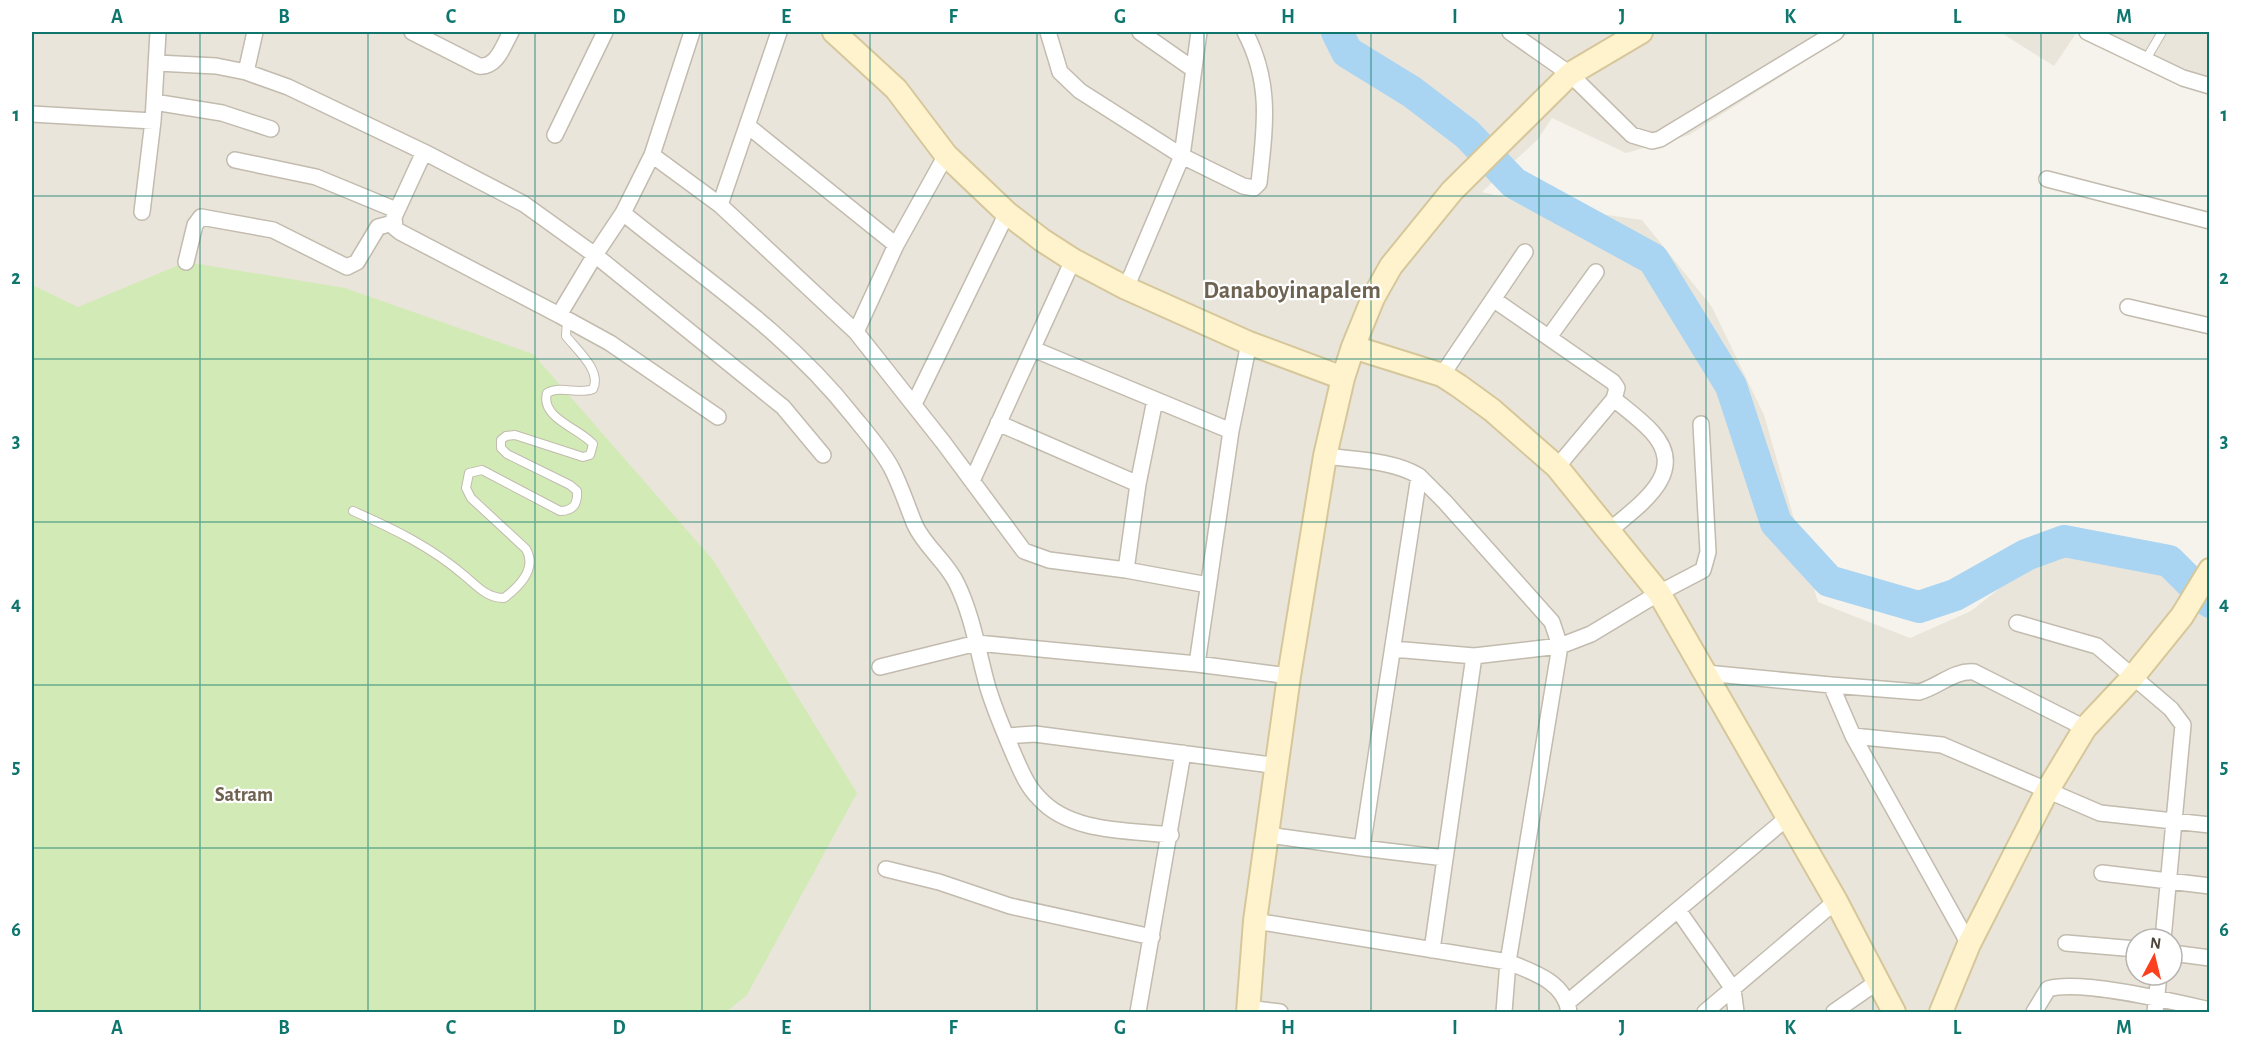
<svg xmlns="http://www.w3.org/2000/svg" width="2241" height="1044" font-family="'Alegreya Sans',sans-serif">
<rect width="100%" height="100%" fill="#f6f3ec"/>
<path fill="#eae5da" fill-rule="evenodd" d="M 32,32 L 1851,32 L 1689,135 L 1626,153 L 1552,118 L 1538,139 L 1482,192 L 1538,205 L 1642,220 L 1712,307 L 1764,415 L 1818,602 L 1910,638 L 1971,611 L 2038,558 L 2100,537 L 2209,600 L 2209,1012 L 32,1012 ZM 2136,939 L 2172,939 L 2172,975 L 2136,975 Z
M 2000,32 L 2077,32 L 2054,66 Z
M 2081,32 L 2209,32 L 2209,90 Z"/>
<path fill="#d2eab5" d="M 186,262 L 345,288 L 533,354 L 713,560 L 857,793 L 747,995 L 726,1012 L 32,1012 L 32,285 L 78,307 Z"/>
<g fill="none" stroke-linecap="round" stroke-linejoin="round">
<path stroke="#a9d4f2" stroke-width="32" d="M 1337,32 L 1347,52 L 1412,92 L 1467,134 L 1514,183 L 1653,259 L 1731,386 L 1776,523 L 1829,581 L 1919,607 L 1955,595 L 2026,555 L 2064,541 L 2169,561 L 2210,602"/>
<g stroke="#c2bbae" stroke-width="10">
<path id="lane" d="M 2145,61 L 2162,32
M 353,511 C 394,529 431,547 465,576 C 478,587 487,598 504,598 C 520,586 537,568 526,549 L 471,498 L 466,488 L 469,473 L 482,470 L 560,511 C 573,511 578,504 577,491 L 570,485 L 507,454 L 501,448 L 501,440 L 506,436 L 515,435 L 583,457 L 590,455 L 593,444 C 579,428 540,418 547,393 C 561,385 578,395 593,389 C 602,371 577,350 566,336 L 567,319"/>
</g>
<g stroke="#c2bbae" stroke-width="18">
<path id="street" d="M 412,32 L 479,66 C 497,68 503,46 511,32
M 1048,32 L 1060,72 L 1080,91 L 1182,156 L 1243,186 L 1254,188 L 1259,183 C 1265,127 1272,83 1245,32
M 1140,32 L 1193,69
M 1510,32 L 1570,74 L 1632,135 L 1652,141 L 1660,139 L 1836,32
M 2087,32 L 2183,78 L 2210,86
M 157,63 L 216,66 L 246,72 L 288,87 L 424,152 L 524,204 L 595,255 L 623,213 L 652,155 L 692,32
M 246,72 L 255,32
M 154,102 L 222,113 L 271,129
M 32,114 L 153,121
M 748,126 L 896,245
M 555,135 L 605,32
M 424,152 L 394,217 L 395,228 L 400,232 L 559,315 L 595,255 L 783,407 L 823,455
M 652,155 L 720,205 L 856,332 L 943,442 L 1024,551 L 1049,560 L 1126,570 L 1208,585
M 235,160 L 316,177 L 396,210
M 2047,179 L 2210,221
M 720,205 L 779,32
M 142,212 L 153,121 L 158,32
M 623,213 C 704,279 788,333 853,416 C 866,432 881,449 891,467 C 901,486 907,506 915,525 C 925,547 947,562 957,584 C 973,617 978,653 988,688 C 995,711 1005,734 1014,755 C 1021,771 1027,786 1039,798 C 1070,833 1128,830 1171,835
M 186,262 L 195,225 L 201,217 L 273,230 L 347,267 L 357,262 L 378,227 L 393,223
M 1126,288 L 1182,156 L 1199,32
M 1493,299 L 1613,382 L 1617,388 L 1614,399 L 1557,467
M 2128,307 L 2210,326
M 559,315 L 610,343 L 718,417
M 856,332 L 896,245 L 946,155
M 1549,337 L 1596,272
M 1033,349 L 1231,431
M 1442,375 L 1525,252
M 914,404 L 1007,213
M 998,423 L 1138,484 L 1126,570
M 1419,476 L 1445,502 L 1552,622 L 1560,646 L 1591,634 L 1659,593 L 1703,570 L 1708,552 L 1701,424
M 972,481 L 1073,260
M 1138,484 L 1155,400
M 1609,531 C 1637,506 1690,474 1652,432 C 1641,420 1626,409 1614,399
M 2017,623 L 2097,646 L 2171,709 L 2183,725 L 2163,939
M 1393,649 L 1474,656
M 1197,664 L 1231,431 L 1249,343
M 880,667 L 977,643 L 1197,664 L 1289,676
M 1706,673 L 1831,685 L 1853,736 L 1969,944
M 1831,685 L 1919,692 C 1938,687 1954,670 1974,672 L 2085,728
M 1006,736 L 1035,734 L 1279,766
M 1853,736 L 1942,745 L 2100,813 L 2210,825
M 1268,835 L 1362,848 L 1419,476 C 1392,460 1355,460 1325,456
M 1362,848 L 1445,858
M 886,869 L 939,882 L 1010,906 L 1152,937
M 2102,873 L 2210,886
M 1678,910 L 1733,989 L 1736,1012
M 1255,921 L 1508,962 C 1533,972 1565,982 1569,1012
M 2066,943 L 2136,949
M 1432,950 L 1474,656 L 1560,646 L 1508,962 L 1504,1012
M 2172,953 L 2210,958
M 1568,1002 L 1787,818
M 1248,1008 L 1280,1012
M 1138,1012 L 1183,753
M 1705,1012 L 1836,901
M 1834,1012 L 1880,980
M 2034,1012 L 2048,989 C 2079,979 2175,1002 2210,1010
M 2155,1012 L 2159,975"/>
</g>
<g stroke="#d6c79b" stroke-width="26">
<path id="secondary" d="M 834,32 L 896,89 L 946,155 L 1007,213 L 1042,240 L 1073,260 L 1126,288 L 1249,343 L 1343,378
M 1353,347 L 1442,375 L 1459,386 L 1492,410 L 1557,467 L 1599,519 L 1659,593 L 1836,901 L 1894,1012
M 1248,1012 L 1255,921 L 1289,676 L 1325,456 L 1343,378 L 1353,347 L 1373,298 L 1391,266 L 1452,191 L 1570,74 L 1641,32
M 1941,1012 L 1969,944 L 2047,791 L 2085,728 L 2132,678 L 2182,616 L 2210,570"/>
</g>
<use href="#lane" stroke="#fff" stroke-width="8"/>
<use href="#street" stroke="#fff" stroke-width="15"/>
<use href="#secondary" stroke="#fff3cd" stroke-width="22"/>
</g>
<path fill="none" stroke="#0f766e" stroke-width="1.5" stroke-opacity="0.55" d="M 200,32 L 200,1012M 368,32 L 368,1012M 535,32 L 535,1012M 702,32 L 702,1012M 870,32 L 870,1012M 1037,32 L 1037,1012M 1204,32 L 1204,1012M 1371,32 L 1371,1012M 1539,32 L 1539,1012M 1706,32 L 1706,1012M 1873,32 L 1873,1012M 2041,32 L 2041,1012M 32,196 L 2210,196M 32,359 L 2210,359M 32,522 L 2210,522M 32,685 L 2210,685M 32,848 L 2210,848"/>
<g text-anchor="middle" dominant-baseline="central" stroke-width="4.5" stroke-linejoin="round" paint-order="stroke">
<g font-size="20" font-weight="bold" fill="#6e6250" stroke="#fff">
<text x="244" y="795">Satram</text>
</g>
<g font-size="24" font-weight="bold" fill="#6e6250" stroke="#fff">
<text x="1292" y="291">Danaboyinapalem</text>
</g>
</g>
<rect width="2241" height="1044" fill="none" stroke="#ffffff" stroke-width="66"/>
<g transform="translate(2154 957) rotate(7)"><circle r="28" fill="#ffffff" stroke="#b7b4b0" stroke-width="1.5"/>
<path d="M0-4.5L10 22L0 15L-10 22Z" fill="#fc3f1d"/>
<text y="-9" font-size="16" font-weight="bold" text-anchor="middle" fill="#4b4439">N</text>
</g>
<rect x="33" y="33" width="2175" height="978" fill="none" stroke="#0f766e" stroke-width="2"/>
<g font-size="20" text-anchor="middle" font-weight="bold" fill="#0f766e">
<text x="117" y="23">A</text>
<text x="284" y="23">B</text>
<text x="451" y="23">C</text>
<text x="619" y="23">D</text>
<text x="786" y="23">E</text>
<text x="953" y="23">F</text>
<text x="1120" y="23">G</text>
<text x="1288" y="23">H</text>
<text x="1455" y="23">I</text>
<text x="1622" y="23">J</text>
<text x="1790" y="23">K</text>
<text x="1957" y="23">L</text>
<text x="2124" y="23">M</text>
<text x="16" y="121">1</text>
<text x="2224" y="121">1</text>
<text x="16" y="284">2</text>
<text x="2224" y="284">2</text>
<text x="16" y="447">3</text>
<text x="2224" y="447">3</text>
<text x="16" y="610">4</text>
<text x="2224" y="610">4</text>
<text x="16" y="773">5</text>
<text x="2224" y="773">5</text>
<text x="16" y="936">6</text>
<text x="2224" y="936">6</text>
<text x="117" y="1034">A</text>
<text x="284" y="1034">B</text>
<text x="451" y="1034">C</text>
<text x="619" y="1034">D</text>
<text x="786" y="1034">E</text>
<text x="953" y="1034">F</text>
<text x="1120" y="1034">G</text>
<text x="1288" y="1034">H</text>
<text x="1455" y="1034">I</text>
<text x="1622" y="1034">J</text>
<text x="1790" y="1034">K</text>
<text x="1957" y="1034">L</text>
<text x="2124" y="1034">M</text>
</g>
</svg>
